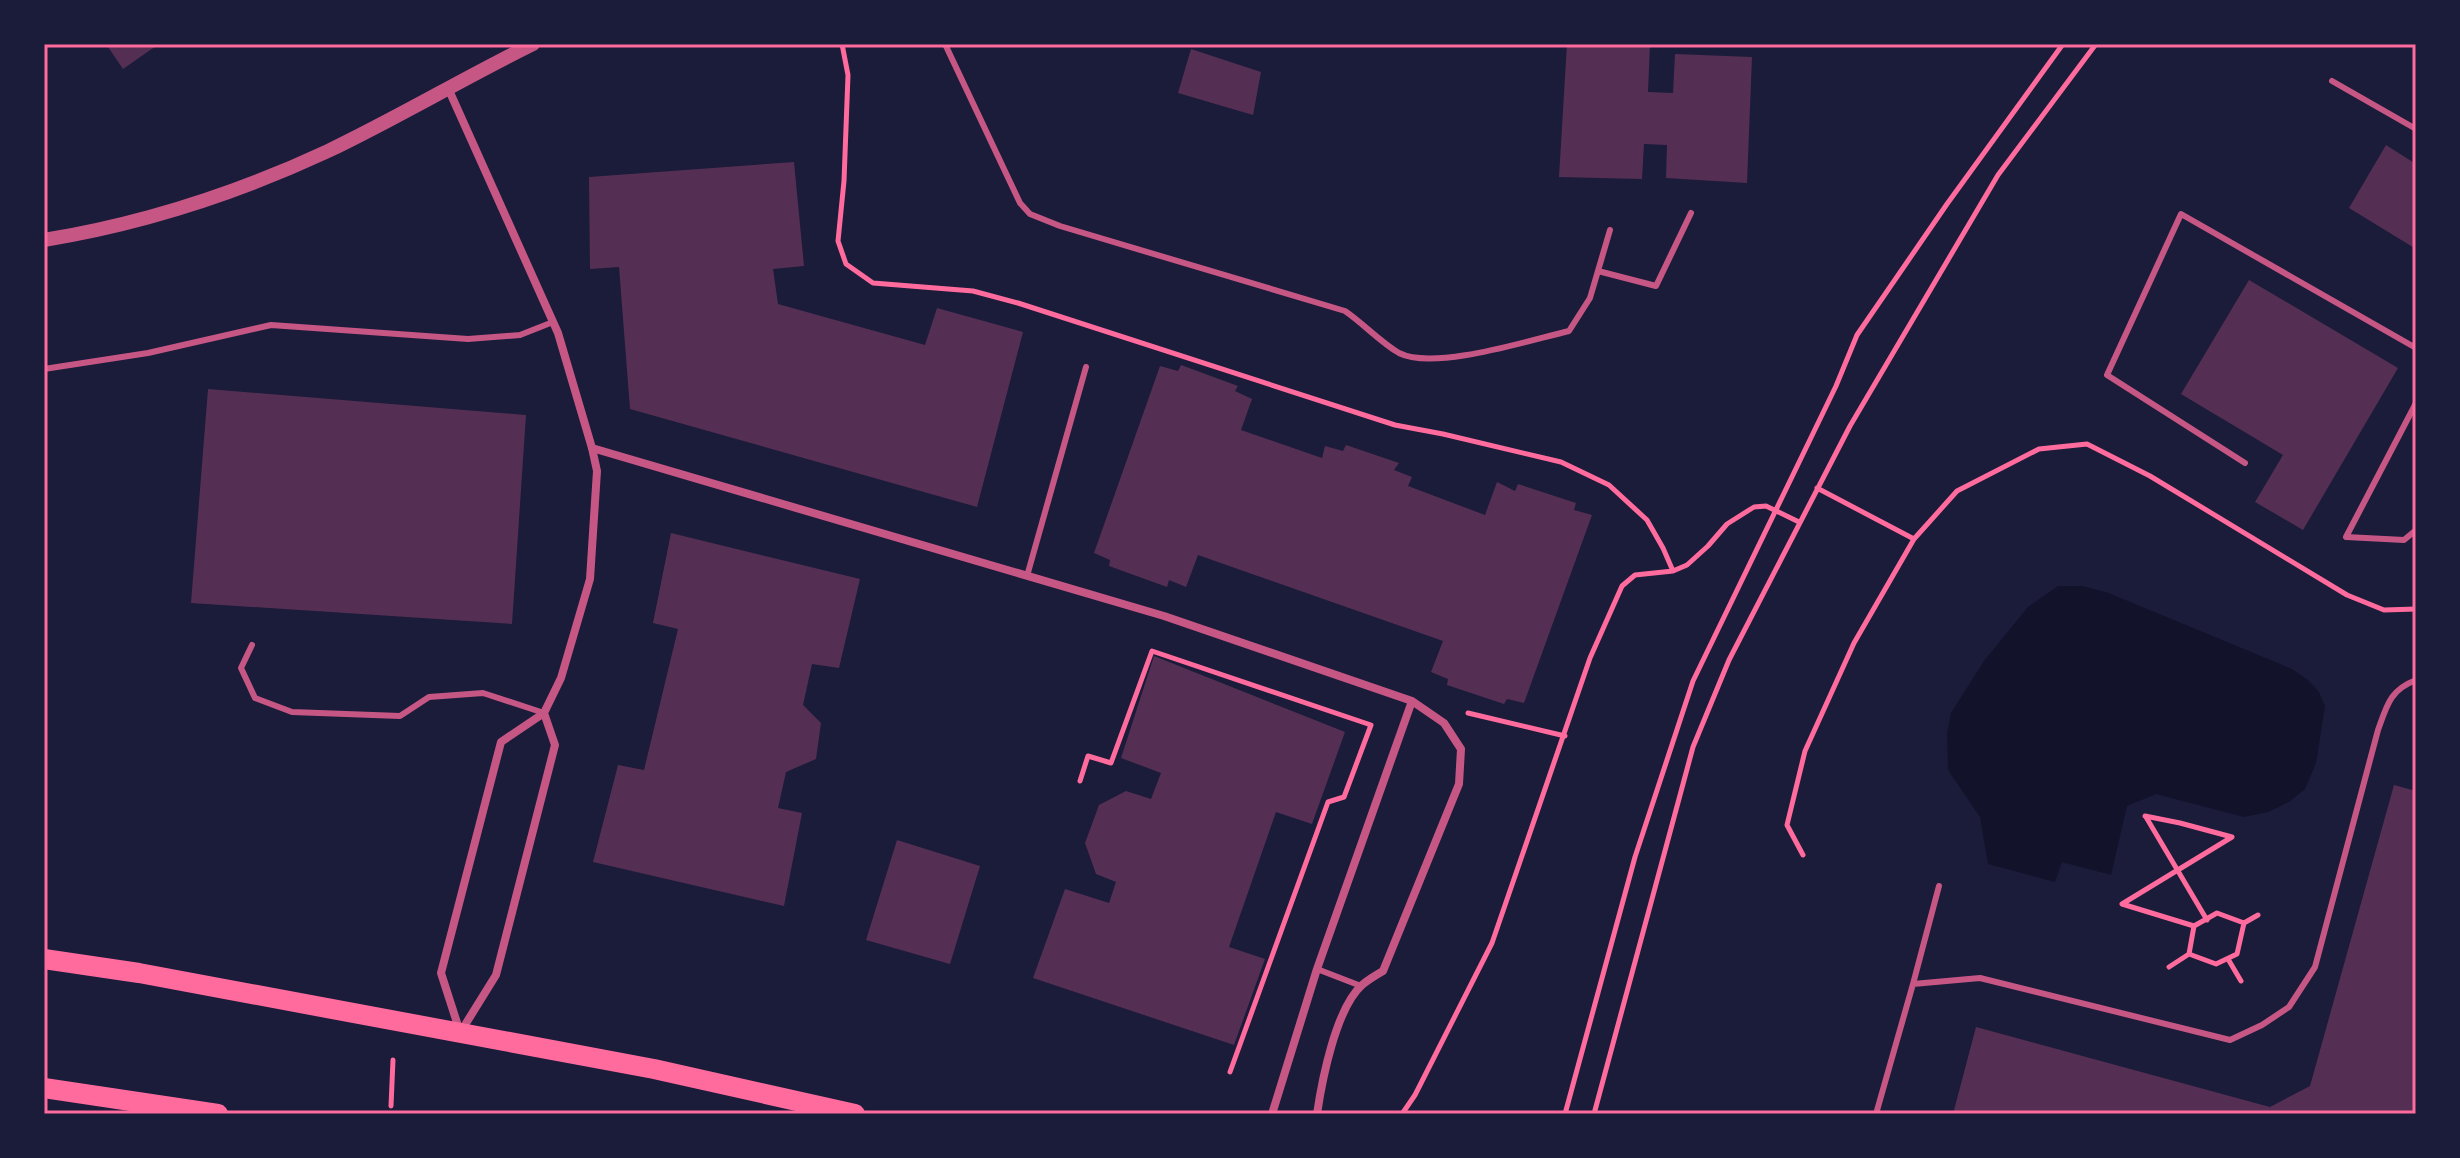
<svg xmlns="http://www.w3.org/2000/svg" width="2460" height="1158" font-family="Rubik,sans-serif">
<rect width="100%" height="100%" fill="#1b1b3a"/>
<path fill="#12122b" d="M 2058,586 L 2082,586 L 2106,592 L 2292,669 L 2308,680 L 2319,692 L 2325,706 L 2316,763 L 2305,789 L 2289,802 L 2268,812 L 2244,817 L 2156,794 L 2127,806 L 2111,875 L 2062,862 L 2055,882 L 1988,864 L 1980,817 L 1948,770 L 1947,734 L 1951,713 L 1984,661 L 2028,607 Z"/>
<path fill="#542f53" d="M 106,44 L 159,44 L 123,69 Z
M 1567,44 L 1650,44 L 1648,92 L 1673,93 L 1675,54 L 1752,57 L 1747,183 L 1666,178 L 1667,145 L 1644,144 L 1642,179 L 1559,177 Z
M 1191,49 L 1261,72 L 1253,115 L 1178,93 Z
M 2386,145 L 2416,164 L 2416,249 L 2349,208 Z
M 794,162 L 804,266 L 773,269 L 778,304 L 925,345 L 937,308 L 1023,332 L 977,507 L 630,409 L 619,267 L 590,269 L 589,177 Z
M 2249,280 L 2398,368 L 2303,530 L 2255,502 L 2283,455 L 2181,394 Z
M 1181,365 L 1238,386 L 1235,391 L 1252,399 L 1241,430 L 1322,458 L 1325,446 L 1343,451 L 1346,445 L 1399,463 L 1394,470 L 1412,477 L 1408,486 L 1485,515 L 1497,482 L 1515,491 L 1518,484 L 1576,503 L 1574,510 L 1592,515 L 1524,703 L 1507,699 L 1504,704 L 1447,685 L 1448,679 L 1431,672 L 1443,641 L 1198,555 L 1186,587 L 1169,580 L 1167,587 L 1109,566 L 1110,560 L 1094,553 L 1160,366 L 1178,371 Z
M 208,389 L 526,415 L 512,624 L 191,603 Z
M 671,533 L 860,579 L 839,668 L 812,664 L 803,705 L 821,723 L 816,759 L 786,772 L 778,808 L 802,813 L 784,906 L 593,862 L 618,765 L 644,770 L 678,629 L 653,623 Z
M 1154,656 L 1345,732 L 1312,824 L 1276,812 L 1229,947 L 1265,959 L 1234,1045 L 1033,978 L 1065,889 L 1109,903 L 1116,882 L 1096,874 L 1085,843 L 1099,805 L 1126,791 L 1151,799 L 1161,773 L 1121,758 Z
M 2394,785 L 2416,791 L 2416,1114 L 1953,1114 L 1976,1027 L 2270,1107 L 2310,1086 Z
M 897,840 L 980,866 L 950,964 L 866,940 Z"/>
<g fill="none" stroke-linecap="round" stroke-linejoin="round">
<path stroke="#ff6b9d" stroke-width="5" d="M 842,44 L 848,75 L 844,181 L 838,241 L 846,264 L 873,283 L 973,291 L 1018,303 L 1395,425 L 1443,434 L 1561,462 L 1609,485 L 1647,520 L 1663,548 L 1673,571
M 1817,488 L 1914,539
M 1468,713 L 1565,736
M 1080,781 L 1088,756 L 1111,763 L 1152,651 L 1371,725 L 1344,797 L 1328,802 L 1230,1072
M 2145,816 L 2180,823 L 2232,837 L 2122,904 L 2194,926
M 2146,817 L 2207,920
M 1803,855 L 1787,825 L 1805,751 L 1854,643 L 1914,539 L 1957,491 L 2039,449 L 2087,444 L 2150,476 L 2347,595 L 2384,610 L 2416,609
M 2189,954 L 2216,964 L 2237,954 L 2244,923
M 2228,959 L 2241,981
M 2169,967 L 2189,954 L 2194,926 L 2217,913 L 2244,923 L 2258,915
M 391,1106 L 393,1060
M 1402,1114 L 1415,1095 L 1492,943 L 1590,658 L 1622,586 L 1635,575 L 1673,571 L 1687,565 L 1708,546 L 1727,524 L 1754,507 L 1766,506 L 1799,522
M 1565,1114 L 1635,857 L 1693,681 L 1836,386 L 1857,335 L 1947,204 L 2063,44
M 1594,1114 L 1693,747 L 1729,660 L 1850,426 L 1998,175 L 2096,44"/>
<path stroke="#c65784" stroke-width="6" d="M 945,44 L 1020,203 L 1030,214 L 1060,226 L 1345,311 C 1364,324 1380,342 1399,353 C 1434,371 1530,340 1569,331 L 1590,298 L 1610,230
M 2332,81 L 2416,129
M 1598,271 L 1656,286 L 1691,213
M 44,369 L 148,353 L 271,325 L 468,339 L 520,335 L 553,322
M 2416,403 L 2346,537 L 2404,540 L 2416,530
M 2245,463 L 2107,375 L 2181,214 L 2416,348
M 1027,576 L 1086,367
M 252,645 L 241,668 L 255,698 L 292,712 L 400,716 L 429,697 L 483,693 L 544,713
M 1317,969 L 1361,986
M 1913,984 L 1939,886
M 1876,1114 L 1913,984 L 1980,978 L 2230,1040 L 2262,1025 L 2289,1007 L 2315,967 L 2378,730 C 2387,705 2390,690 2416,680"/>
<path stroke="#c65784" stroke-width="8" d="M 448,88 L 558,333 L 592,448 L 597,471 L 590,579 L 561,678 L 544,713 L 501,742 L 441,973 L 460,1032
M 592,448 L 1164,616 L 1412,701 L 1444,723 L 1461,749 L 1459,784 L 1383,971 C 1376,975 1368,980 1362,985 C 1336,1008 1322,1080 1317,1114
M 460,1033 L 496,975 L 555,745 L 544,713
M 1272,1114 L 1317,969 L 1412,701"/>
<path stroke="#c65784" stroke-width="14" d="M 44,240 C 142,224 238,193 328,151 C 397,118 464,78 533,44"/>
<path stroke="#ff6b9d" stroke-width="20" d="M 44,959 L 139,973 L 654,1069 L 855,1114
M 44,1088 L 218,1114"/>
</g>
<rect width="2460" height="1158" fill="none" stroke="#1b1b3a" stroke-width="92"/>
<rect x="46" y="46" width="2368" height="1066" fill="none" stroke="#ff6b9d" stroke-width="3"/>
</svg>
